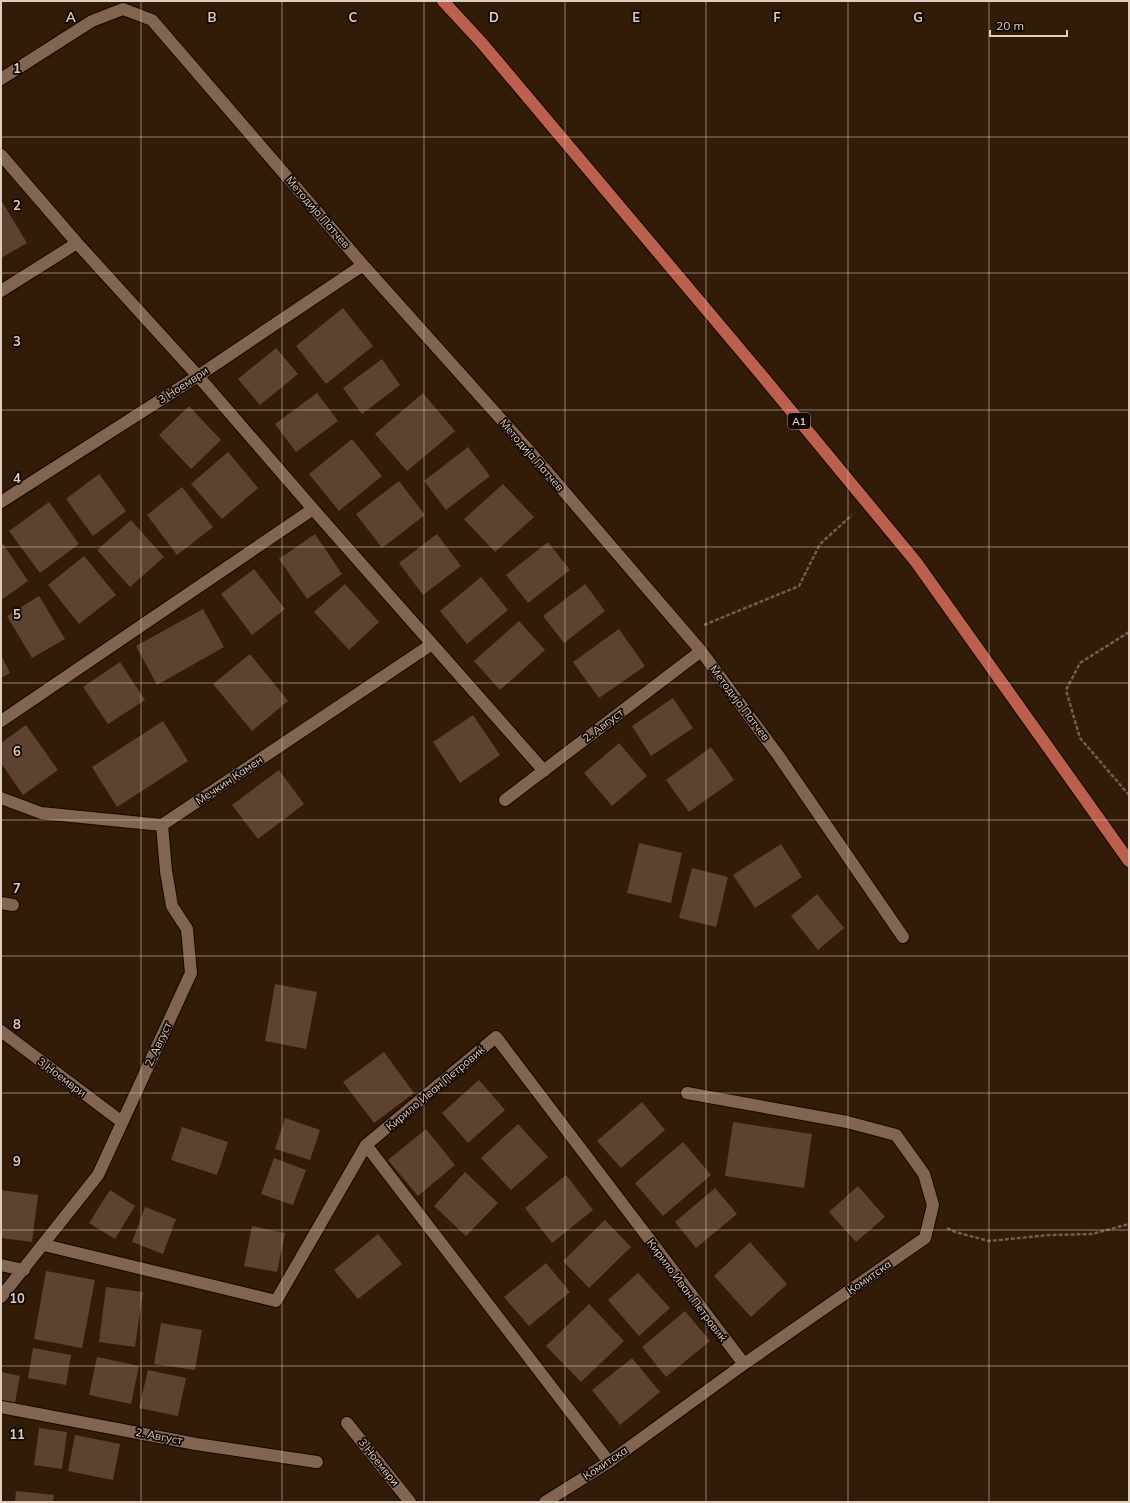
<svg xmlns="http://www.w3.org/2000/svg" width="1130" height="1503" font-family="Mulish,sans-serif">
<rect width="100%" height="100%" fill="#321b07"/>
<path fill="#5d432f" d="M 1,200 L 27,243 L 1,258 Z
M 343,308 L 373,346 L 326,384 L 296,346 Z
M 276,348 L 298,374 L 260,405 L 238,379 Z
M 382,359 L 400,385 L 362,414 L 343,388 Z
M 317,393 L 338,421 L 296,452 L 275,424 Z
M 423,393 L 455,431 L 407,471 L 375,434 Z
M 189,406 L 221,440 L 191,469 L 159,435 Z
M 352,439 L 382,476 L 339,511 L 309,474 Z
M 468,447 L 490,476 L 446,510 L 424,481 Z
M 228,452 L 258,488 L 222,519 L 191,484 Z
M 99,474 L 126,511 L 93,536 L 66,499 Z
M 399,481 L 425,515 L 382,548 L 356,514 Z
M 503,484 L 534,517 L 495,552 L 464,519 Z
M 182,487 L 213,527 L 177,555 L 147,515 Z
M 49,502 L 79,544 L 40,573 L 9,531 Z
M 131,520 L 164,557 L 130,587 L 97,550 Z
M 315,534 L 342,574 L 307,599 L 279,559 Z
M 437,534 L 461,566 L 423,595 L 399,563 Z
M 1,541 L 28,581 L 1,600 Z
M 548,542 L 570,570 L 528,603 L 506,575 Z
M 84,556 L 116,595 L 79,624 L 48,585 Z
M 254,569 L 285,609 L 252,635 L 221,594 Z
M 481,577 L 508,610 L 467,644 L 440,611 Z
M 345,584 L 379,622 L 349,650 L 314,612 Z
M 585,584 L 605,611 L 564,643 L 543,616 Z
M 39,596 L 65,639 L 32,658 L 7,616 Z
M 203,609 L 224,647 L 157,685 L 136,646 Z
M 519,621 L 545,650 L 500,690 L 474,661 Z
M 619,629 L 645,666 L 599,698 L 573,662 Z
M 250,654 L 288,701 L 252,731 L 213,684 Z
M 1,655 L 10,673 L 1,678 Z
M 120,662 L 145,700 L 108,724 L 83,687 Z
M 673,698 L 693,728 L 651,756 L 632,726 Z
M 473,715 L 500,755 L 460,783 L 433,742 Z
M 163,721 L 188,761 L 117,807 L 92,767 Z
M 26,725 L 58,770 L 23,795 L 1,763 L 1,743 Z
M 619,743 L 647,776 L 612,806 L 584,773 Z
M 711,747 L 734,780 L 689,812 L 666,780 Z
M 279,770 L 304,804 L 258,839 L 232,805 Z
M 639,843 L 682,853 L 671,903 L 627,893 Z
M 781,844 L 802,877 L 755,908 L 733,875 Z
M 692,868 L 728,877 L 716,927 L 679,918 Z
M 817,894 L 844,928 L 818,950 L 791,916 Z
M 275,984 L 317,992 L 306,1049 L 265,1041 Z
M 384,1052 L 414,1093 L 374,1123 L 343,1082 Z
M 479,1080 L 505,1110 L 468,1143 L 442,1113 Z
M 642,1102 L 665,1130 L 621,1168 L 597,1141 Z
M 285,1118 L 320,1130 L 310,1160 L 275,1149 Z
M 733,1122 L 812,1134 L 804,1188 L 725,1176 Z
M 518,1124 L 548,1157 L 511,1190 L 481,1158 Z
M 182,1127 L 228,1142 L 217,1175 L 171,1160 Z
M 426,1129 L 455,1165 L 418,1196 L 388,1160 Z
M 683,1142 L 711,1175 L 663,1216 L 635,1183 Z
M 274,1158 L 306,1170 L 293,1205 L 261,1194 Z
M 465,1172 L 498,1203 L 466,1236 L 434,1206 Z
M 566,1175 L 593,1210 L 552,1243 L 525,1208 Z
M 858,1186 L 885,1217 L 856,1242 L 829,1212 Z
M 715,1188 L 737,1214 L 696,1248 L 675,1222 Z
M 1,1190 L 38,1195 L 32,1242 L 1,1238 Z
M 110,1190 L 135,1206 L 115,1239 L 89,1223 Z
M 145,1207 L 176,1219 L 163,1254 L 132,1242 Z
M 605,1220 L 631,1247 L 589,1288 L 563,1261 Z
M 252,1226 L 285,1233 L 277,1272 L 244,1266 Z
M 378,1234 L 402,1264 L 358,1299 L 334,1270 Z
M 750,1242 L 787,1284 L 751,1317 L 714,1276 Z
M 546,1263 L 570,1292 L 529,1326 L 504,1297 Z
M 46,1271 L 95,1280 L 82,1348 L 34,1339 Z
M 638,1273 L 670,1308 L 639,1336 L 608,1300 Z
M 106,1287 L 143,1292 L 135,1347 L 99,1342 Z
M 589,1304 L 624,1341 L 581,1382 L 546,1346 Z
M 685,1311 L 710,1341 L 666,1377 L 642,1347 Z
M 161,1323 L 202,1330 L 195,1370 L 154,1364 Z
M 33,1348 L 71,1355 L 66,1385 L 28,1378 Z
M 97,1357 L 139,1366 L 131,1404 L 89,1395 Z
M 632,1358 L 660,1392 L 620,1425 L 592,1390 Z
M 148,1370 L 186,1378 L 178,1416 L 139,1408 Z
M 1,1372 L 20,1376 L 14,1408 L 1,1405 Z
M 39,1428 L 67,1432 L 62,1469 L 34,1465 Z
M 75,1435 L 120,1444 L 113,1480 L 68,1471 Z
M 16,1491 L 54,1495 L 53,1502 L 15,1502 Z"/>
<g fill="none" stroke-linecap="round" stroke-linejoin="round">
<g stroke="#190500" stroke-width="14">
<path id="street" d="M 1,79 L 92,21 L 123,9 L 152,20 L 363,265 L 525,446 L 701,651 L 778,755 L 903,937
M 1,155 L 77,243 L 198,376 L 313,509 L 544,771
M 1,291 L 77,243
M 1,502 L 198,376 L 363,265
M 1,721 L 313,509
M 1,798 L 41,813 L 162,825 L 432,644
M 505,800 L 701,651
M 1,903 L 13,905
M 1,1031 L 122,1122
M 366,1145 L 609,1462
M 44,1245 L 276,1301 L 366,1145 L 496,1037 L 744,1364
M 1,1265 L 24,1270
M 1,1297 L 98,1175 L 191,973 L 187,929 L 172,906 L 166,871 L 162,825
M 1,1407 L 196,1444 L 317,1462
M 347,1423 L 410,1502
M 545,1502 L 609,1462 L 744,1364 L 925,1238 L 933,1205 L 924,1174 L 896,1135 L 847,1122 L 687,1093"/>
</g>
<g stroke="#190500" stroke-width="14">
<path id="primary" d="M 443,1 L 481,42 L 764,378 L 916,562 L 1129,861"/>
</g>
<path stroke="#725e4d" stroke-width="2.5" stroke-dasharray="4 2" stroke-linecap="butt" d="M 704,625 L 799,586 L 820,544 L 852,515
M 1129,632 L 1080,663 L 1066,690 L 1080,738 L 1129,795
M 947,1228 L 955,1232 L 989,1241 L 1050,1235 L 1092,1234 L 1129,1224"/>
<use href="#street" stroke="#816550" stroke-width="12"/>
<use href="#primary" stroke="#bb604d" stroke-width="12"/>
</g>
<path fill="none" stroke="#decec2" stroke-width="1" stroke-opacity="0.55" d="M 141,1 L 141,1502M 282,1 L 282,1502M 424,1 L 424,1502M 565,1 L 565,1502M 706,1 L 706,1502M 848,1 L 848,1502M 989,1 L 989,1502M 1,137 L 1129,137M 1,273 L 1129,273M 1,410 L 1129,410M 1,547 L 1129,547M 1,683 L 1129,683M 1,820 L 1129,820M 1,956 L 1129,956M 1,1093 L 1129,1093M 1,1230 L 1129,1230M 1,1366 L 1129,1366"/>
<g text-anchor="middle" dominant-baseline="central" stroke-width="3.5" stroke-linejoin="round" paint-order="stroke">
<rect fill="#120803" stroke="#a19389" stroke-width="1" x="788" y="413" width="22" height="16" rx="3"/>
<g font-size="10" font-weight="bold" fill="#decec2">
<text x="799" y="421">A1</text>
</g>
<g font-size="11" fill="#decec2" stroke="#120803">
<text transform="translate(318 212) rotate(49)">Методиjа Патчев</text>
<text transform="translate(183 385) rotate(-33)">3 Ноември</text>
<text transform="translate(532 455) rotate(49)">Методиjа Патчев</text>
<text transform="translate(740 703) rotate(53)">Методиjа Патчев</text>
<text transform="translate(603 725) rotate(-37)">2. Август</text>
<text transform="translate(229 780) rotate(-34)">Мечкин Камен</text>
<text transform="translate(158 1044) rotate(-65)">2. Август</text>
<text transform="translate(62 1077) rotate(37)">3 Ноември</text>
<text transform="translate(435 1088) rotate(-40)">Кирило Иван Петровиќ</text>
<text transform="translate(869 1277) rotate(-35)">Комитска</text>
<text transform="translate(687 1290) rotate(53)">Кирило Иван Петровиќ</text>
<text transform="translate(159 1436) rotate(11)">2. Август</text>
<text transform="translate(379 1462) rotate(51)">3 Ноември</text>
<text transform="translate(605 1463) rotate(-34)">Комитска</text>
</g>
</g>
<g font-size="13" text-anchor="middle" font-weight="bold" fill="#decec2" stroke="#120803" stroke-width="3.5" stroke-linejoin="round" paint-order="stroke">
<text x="71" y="22">A</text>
<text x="212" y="22">B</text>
<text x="353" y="22">C</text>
<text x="494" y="22">D</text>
<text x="636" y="22">E</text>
<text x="777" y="22">F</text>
<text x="918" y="22">G</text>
<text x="17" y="73">1</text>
<text x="17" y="210">2</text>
<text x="17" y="346">3</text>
<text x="17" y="483">4</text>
<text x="17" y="619">5</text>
<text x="17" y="756">6</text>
<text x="17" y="893">7</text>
<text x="17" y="1029">8</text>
<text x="17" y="1166">9</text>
<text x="17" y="1303">10</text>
<text x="17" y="1439">11</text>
</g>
<rect width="1130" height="1503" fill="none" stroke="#decec2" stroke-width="4"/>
<path d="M990 30v6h77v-6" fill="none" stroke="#decec2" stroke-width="2"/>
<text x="996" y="30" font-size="12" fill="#decec2" stroke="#120803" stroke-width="3" paint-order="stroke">20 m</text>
</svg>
